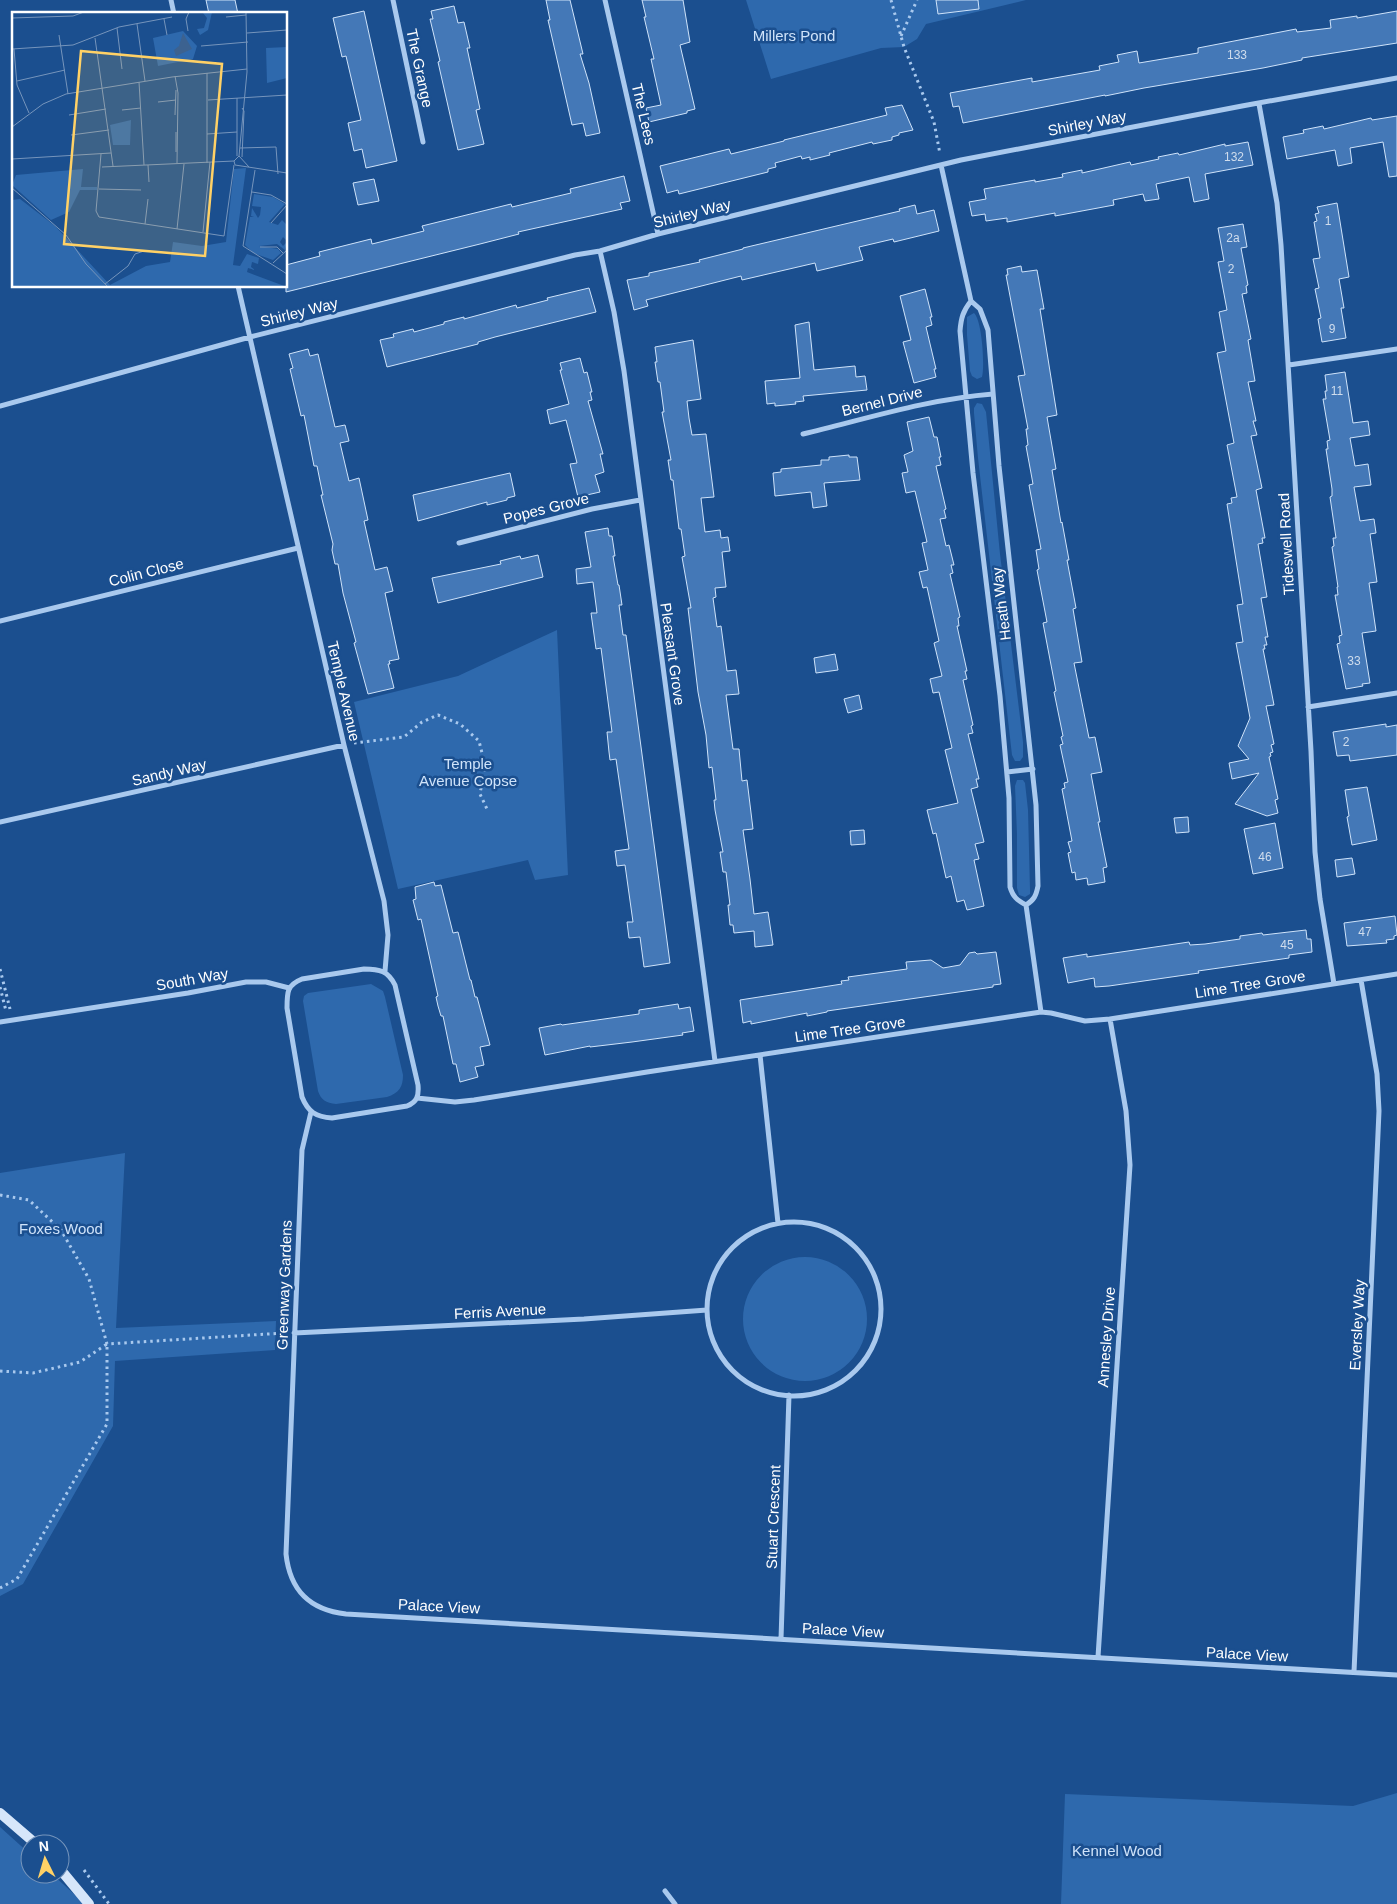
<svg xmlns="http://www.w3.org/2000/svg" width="1397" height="1904" font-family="Arial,sans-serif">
<rect width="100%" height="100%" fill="#1b4f8f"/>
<path fill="#2e69ad" d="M 746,0 L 1026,0 L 926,24 L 917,39 L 904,47 L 881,48 L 771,79 Z
M 974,313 C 982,320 985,366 982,377 L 977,379 L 972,376 L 970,371 L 967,335 L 967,317 Z
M 977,403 L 982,404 L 986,412 L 1000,554 L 1023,742 L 1023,757 L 1020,761 L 1015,761 L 1012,755 L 978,458 L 974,413 L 974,408 Z
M 557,630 L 568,875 L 535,880 L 528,860 L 398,889 L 354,702 L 458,676 Z
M 1017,780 L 1023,780 L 1025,783 L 1028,810 L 1030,890 L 1030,894 L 1025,897 L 1019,895 L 1017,888 L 1017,834 L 1015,786 Z
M 371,984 L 383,991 L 385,997 L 403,1075 C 403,1087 399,1093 387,1097 L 336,1104 C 326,1103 321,1100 318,1091 L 303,1001 L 304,996 L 308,993 Z
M 125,1153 L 116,1328 L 276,1321 L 275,1350 L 115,1361 L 113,1426 L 23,1584 L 0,1596 L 0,1173 Z
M743 1319a62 62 0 1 1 124 0a62 62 0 1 1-124 0Z
M 1397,1793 L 1397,1904 L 1061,1904 L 1065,1794 L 1353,1806 Z
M 0,1827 L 30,1854 L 30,1874 L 52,1874 L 85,1904 L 0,1904 Z"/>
<path fill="#4478b7" stroke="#cfe3fa" d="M 206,0 L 235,0 L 238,14 L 209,14 Z
M 546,0 L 570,0 L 583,54 L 580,54 L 589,83 L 600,133 L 586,136 L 583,123 L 572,125 L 548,20 L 550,20 Z
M 642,0 L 683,0 L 690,42 L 680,45 L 695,109 L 687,111 L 687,113 L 649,122 L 646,108 L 661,105 L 651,59 L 654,59 L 644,17 L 646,17 Z
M 936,0 L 978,0 L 979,9 L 938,14 Z
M 454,6 L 458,23 L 464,22 L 470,48 L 467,48 L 480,109 L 476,110 L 484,144 L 458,150 L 438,62 L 440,61 L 430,19 L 433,19 L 431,11 Z
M 364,11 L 397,161 L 366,168 L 362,149 L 354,151 L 348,123 L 361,120 L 346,56 L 342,57 L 333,18 Z
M 1397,11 L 1397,43 L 1302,58 L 1302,60 L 1263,68 L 1144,88 L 1105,96 L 1105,95 L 963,123 L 959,106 L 953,107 L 950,93 L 1032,78 L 1032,82 L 1100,70 L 1099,66 L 1119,62 L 1117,55 L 1137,51 L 1139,63 L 1198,53 L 1198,48 L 1296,29 L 1297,32 L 1331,28 L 1330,20 L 1357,16 L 1357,18 Z
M 902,105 L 913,130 L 899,133 L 899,135 L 892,137 L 892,140 L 873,144 L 872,142 L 829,153 L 830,155 L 810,160 L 810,157 L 802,159 L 801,156 L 775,163 L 776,167 L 768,169 L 768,172 L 679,194 L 678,190 L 667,193 L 660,166 L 729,149 L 731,154 L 784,141 L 784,140 L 887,115 L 885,108 Z
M 1397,116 L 1397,176 L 1389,177 L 1383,142 L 1350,148 L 1352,163 L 1338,166 L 1335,150 L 1287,159 L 1283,137 L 1304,133 L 1303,130 L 1323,126 L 1324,129 L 1371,118 L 1372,120 Z
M 1248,142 L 1253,165 L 1205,174 L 1209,199 L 1194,202 L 1189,177 L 1156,184 L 1159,199 L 1145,201 L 1143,194 L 1113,200 L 1114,205 L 1055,216 L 1055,213 L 1007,222 L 1007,218 L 986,221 L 985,214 L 972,216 L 969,202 L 986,199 L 984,189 L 1035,180 L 1035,182 L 1063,177 L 1062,174 L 1082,170 L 1082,173 L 1130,162 L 1131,165 L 1159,159 L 1158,157 L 1178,153 L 1179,155 L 1225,144 L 1225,146 Z
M 624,176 L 630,201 L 620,203 L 622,209 L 518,232 L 519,234 L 480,244 L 286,292 L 286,265 L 320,256 L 319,252 L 371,239 L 372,244 L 424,231 L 422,226 L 511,204 L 512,207 L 571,193 L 570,189 Z
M 374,179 L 379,201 L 358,205 L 353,183 Z
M 1337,203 L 1349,277 L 1339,279 L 1344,308 L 1341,308 L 1346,338 L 1322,342 L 1318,319 L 1321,318 L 1315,289 L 1319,288 L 1313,259 L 1320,258 L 1314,222 L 1317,221 L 1315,214 L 1319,213 L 1317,207 Z
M 915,205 L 917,214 L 934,210 L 939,231 L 894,242 L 893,239 L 859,247 L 863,260 L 817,271 L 815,263 L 742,280 L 741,276 L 646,300 L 648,306 L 634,310 L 627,280 L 649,276 L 649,273 L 700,262 L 699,260 L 743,249 L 743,248 L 900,211 L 899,209 Z
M 1243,224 L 1247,247 L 1241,248 L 1248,285 L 1246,286 L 1247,293 L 1242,294 L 1251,339 L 1248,340 L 1255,381 L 1248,382 L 1256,421 L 1253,421 L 1257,435 L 1251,436 L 1262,488 L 1256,490 L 1265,538 L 1262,538 L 1263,543 L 1258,544 L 1267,597 L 1261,598 L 1268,637 L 1265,637 L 1267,645 L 1264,645 L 1265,649 L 1263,649 L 1274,705 L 1266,706 L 1274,744 L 1271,745 L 1273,752 L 1270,753 L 1271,756 L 1269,757 L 1278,799 L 1275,800 L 1278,813 L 1267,816 L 1235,804 L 1259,773 L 1232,779 L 1229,763 L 1249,759 L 1238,746 L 1250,718 L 1236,643 L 1243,642 L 1237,605 L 1243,604 L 1227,504 L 1232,503 L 1231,498 L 1237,497 L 1227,445 L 1234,443 L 1217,353 L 1226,351 L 1219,312 L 1227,310 L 1218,262 L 1224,261 L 1218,228 Z
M 1021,266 L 1022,272 L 1037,270 L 1044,309 L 1040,309 L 1057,415 L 1047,417 L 1056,469 L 1052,470 L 1061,523 L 1062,522 L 1069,560 L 1067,560 L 1076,608 L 1073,609 L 1082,662 L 1074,663 L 1089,738 L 1095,737 L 1102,772 L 1091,774 L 1100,822 L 1098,822 L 1107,867 L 1103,868 L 1105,882 L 1088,885 L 1087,878 L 1076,880 L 1075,872 L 1072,873 L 1068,853 L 1071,852 L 1068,842 L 1072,841 L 1062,789 L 1065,788 L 1064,783 L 1068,782 L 1060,745 L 1063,744 L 1061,737 L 1063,736 L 1054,692 L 1056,691 L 1043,623 L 1047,622 L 1037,570 L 1039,569 L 1036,550 L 1041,549 L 1029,485 L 1033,484 L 1026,446 L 1028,445 L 1026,429 L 1028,429 L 1018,376 L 1025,375 L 1006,275 L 1008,275 L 1007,269 Z
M 589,288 L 596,312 L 495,337 L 478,342 L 478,344 L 387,367 L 380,340 L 394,337 L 393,334 L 413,329 L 414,332 L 444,324 L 444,322 L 464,317 L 464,319 L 516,305 L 517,308 L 548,300 L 547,298 Z
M 925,289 L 932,317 L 930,317 L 932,325 L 926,327 L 936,369 L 934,369 L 936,377 L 914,383 L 903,342 L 911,340 L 900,296 Z
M 809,322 L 814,370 L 855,366 L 856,377 L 865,376 L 867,390 L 803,396 L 804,401 L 795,402 L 796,404 L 775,406 L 775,403 L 767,404 L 765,381 L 800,378 L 795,325 Z
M 693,340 L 701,399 L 687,401 L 689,418 L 692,435 L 706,434 L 714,497 L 701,498 L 705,532 L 720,530 L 721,538 L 728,537 L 730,551 L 722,552 L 726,587 L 715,588 L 716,597 L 713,598 L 717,627 L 721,626 L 727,671 L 736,670 L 739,694 L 726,695 L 733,749 L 739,749 L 742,781 L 747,780 L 753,829 L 743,830 L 750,879 L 754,914 L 768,912 L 773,945 L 755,947 L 754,931 L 734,933 L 733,925 L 730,925 L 728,905 L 730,905 L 726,872 L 723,872 L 720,852 L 723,852 L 715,810 L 714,800 L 716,800 L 712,767 L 709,768 L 706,735 L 698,692 L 688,608 L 691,608 L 682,557 L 685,556 L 681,529 L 679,529 L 673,480 L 671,480 L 668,460 L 671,460 L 662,412 L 664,412 L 660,382 L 658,382 L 655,362 L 657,362 L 655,347 Z
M 308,349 L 310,356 L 318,354 L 335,427 L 345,425 L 349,441 L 340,443 L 349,481 L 359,478 L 368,520 L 364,521 L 375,570 L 387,567 L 393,591 L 385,593 L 399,659 L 389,661 L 390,664 L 388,664 L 394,688 L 368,694 L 354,643 L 356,642 L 343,593 L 338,564 L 335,564 L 332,550 L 333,544 L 321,495 L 323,495 L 320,481 L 317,466 L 314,466 L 304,415 L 301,416 L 290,369 L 293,368 L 289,354 Z
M 580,358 L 584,373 L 587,372 L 592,392 L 590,392 L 592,400 L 588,401 L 603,454 L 600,454 L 604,472 L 595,475 L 600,492 L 578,497 L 570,464 L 577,463 L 566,420 L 550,424 L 547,410 L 569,404 L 560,370 L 562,370 L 560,363 Z
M 1345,372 L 1353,423 L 1368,421 L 1370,435 L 1350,438 L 1355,466 L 1368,464 L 1371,485 L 1354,487 L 1360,521 L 1374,519 L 1376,533 L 1370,534 L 1377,582 L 1369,583 L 1376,631 L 1362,633 L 1370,683 L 1362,684 L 1363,686 L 1346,689 L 1337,644 L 1340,643 L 1339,636 L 1342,635 L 1335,595 L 1338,595 L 1337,587 L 1338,587 L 1332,547 L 1334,546 L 1333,538 L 1336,538 L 1330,497 L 1332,496 L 1332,489 L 1326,449 L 1328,449 L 1327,441 L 1330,440 L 1323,399 L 1326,399 L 1325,391 L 1327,391 L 1325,375 Z
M 929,417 L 934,437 L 937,437 L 941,457 L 939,457 L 941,465 L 936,466 L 946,509 L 944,510 L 946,518 L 940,519 L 946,546 L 949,545 L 954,565 L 951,565 L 953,573 L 950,574 L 960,617 L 958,618 L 959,626 L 957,626 L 967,671 L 965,671 L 967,679 L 963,680 L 973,725 L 971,726 L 973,733 L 968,734 L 979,779 L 976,779 L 978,787 L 971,789 L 984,842 L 975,844 L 979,859 L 974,860 L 984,906 L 967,910 L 964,900 L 957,902 L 951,876 L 946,878 L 936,833 L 933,834 L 927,810 L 958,803 L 945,750 L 952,748 L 939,692 L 933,693 L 930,679 L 942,676 L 934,643 L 939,641 L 927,587 L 923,588 L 919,572 L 928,570 L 922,543 L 927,542 L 915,491 L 906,493 L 902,473 L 908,472 L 904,455 L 913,451 L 907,422 Z
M 849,455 L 849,457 L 857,457 L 860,480 L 824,483 L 827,506 L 813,508 L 811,492 L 775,496 L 773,473 L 781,472 L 781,469 L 821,465 L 821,460 L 829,460 L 829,457 Z
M 510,473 L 515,496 L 507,498 L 507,500 L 487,505 L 487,502 L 418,521 L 413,495 Z
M 608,528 L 609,536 L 612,536 L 615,556 L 613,556 L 618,585 L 619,585 L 622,605 L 619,605 L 623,635 L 626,635 L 670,963 L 644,967 L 640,937 L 629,938 L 627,922 L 633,922 L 625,865 L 617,866 L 615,851 L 629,849 L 616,759 L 610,760 L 609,752 L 607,732 L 612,732 L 601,648 L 596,649 L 591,613 L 597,613 L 593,582 L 577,584 L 576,569 L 591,567 L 585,532 Z
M 538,555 L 543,577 L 438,603 L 432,578 L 501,564 L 500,561 L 520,556 L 521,559 Z
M 835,654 L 838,670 L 816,673 L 814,658 Z
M 859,695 L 862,709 L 848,713 L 844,699 Z
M 1386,724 L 1386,727 L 1397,725 L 1397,755 L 1350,761 L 1349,755 L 1337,756 L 1333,732 Z
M 1367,787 L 1377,840 L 1352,845 L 1347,817 L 1349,816 L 1345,790 Z
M 1188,817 L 1189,832 L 1176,833 L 1174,818 Z
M 1275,823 L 1283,868 L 1253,874 L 1244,829 Z
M 864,830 L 865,844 L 851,845 L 850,831 Z
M 1352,858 L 1355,874 L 1337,877 L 1335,860 Z
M 434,882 L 435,886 L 441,885 L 453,933 L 458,932 L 470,980 L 471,980 L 475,997 L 477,997 L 490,1045 L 480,1047 L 484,1065 L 475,1067 L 478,1077 L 460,1082 L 456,1064 L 453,1064 L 443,1016 L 441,1016 L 438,1006 L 436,997 L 438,996 L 421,919 L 418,920 L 413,900 L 416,899 L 415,887 Z
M 1395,916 L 1397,935 L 1394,936 L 1394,939 L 1386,940 L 1387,943 L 1347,946 L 1344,923 Z
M 1306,930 L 1307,939 L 1311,939 L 1312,952 L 1289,955 L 1289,958 L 1198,971 L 1199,973 L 1109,986 L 1095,987 L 1094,978 L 1068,983 L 1063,958 L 1087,954 L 1087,957 L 1189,942 L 1190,945 L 1205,944 L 1240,939 L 1240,936 L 1262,933 L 1263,935 Z
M 975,952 L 977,954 L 996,952 L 1001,984 L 993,985 L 993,987 L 827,1011 L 827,1012 L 807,1016 L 807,1013 L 751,1024 L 751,1021 L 743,1023 L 740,1000 L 842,984 L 841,981 L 849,980 L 848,977 L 907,969 L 906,962 L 931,960 L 943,968 L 960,965 L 969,953 Z
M 678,1004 L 679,1009 L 690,1007 L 694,1031 L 682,1033 L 683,1035 L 632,1042 L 590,1047 L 590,1046 L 545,1055 L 539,1028 L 561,1024 L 562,1025 L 639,1014 L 639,1010 Z"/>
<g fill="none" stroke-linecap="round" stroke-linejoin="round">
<path stroke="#a9c9ee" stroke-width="3" stroke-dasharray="2.5 4" stroke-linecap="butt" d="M 891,0 L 904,47 L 934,122 L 940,154
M 901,36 L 917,0
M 354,743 L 404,737 L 422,722 L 438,715 L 460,724 L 479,741 L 485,765 L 480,794 L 487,809
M 0,969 L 10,1009
M 0,987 L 6,1011
M 0,1195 L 29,1200 L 61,1230 L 89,1279 L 107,1344 L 284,1333
M 0,1371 L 33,1373 L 80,1362 L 107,1344
M 0,1588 L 17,1579 L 107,1424 L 107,1344
M 84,1870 L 109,1904"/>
<path stroke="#a9c9ee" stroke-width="5" d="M 171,0 L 174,14
M 393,0 L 423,142
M 605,0 L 658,234
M 1259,104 L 1277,203 L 1281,245 L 1311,751 L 1315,852 L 1320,899 L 1334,984
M 941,165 L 971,301 L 980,309 L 988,330 L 999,466 L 1036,805 L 1038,886 C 1036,896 1034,900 1026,905 L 1041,1012
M 600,251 L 614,312 L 624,371 L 715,1061
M 238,286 L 344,745 L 384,901 L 388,935 L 385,971
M 971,301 C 963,311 961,318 960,331 L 973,473 L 1000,696 L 1009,798 L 1010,887 C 1013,897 1017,900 1026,905
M 1289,365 L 1397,349
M 0,406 L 250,337 L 575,255 L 600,251 L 658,234 L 961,160 L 1242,106 L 1397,78
M 803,434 C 866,419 928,399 993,394
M 459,543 L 592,509 L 640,500
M 0,621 L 298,548
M 1308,707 L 1397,693
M 1007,772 L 1033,769
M 0,822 L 344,745
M 364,969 C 380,969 388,971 395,985 L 418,1085 C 419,1096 417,1102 407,1106 L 332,1118 C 316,1117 308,1112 302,1097 L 287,1008 C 287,992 287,985 302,979 Z
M 0,1022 L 188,993 L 246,982 L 266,982 L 289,988
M 760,1055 L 778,1223
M 417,1098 L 455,1102 L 474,1100 L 647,1072 L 1041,1012 L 1051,1013 L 1085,1021 L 1110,1019 L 1397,974
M 311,1112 L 302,1150 L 286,1554 C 290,1591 310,1610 346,1614 L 1397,1675
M707 1309a87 87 0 1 1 174 0a87 87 0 1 1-174 0Z
M 294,1333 L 584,1319 L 707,1310
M 781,1639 L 789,1395
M 1098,1657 L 1130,1165 L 1126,1111 L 1110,1019
M 1354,1672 L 1379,1111 L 1377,1074 L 1361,980
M 665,1891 L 675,1904"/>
<path stroke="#d6e6fa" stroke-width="10" d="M 0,1813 L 36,1844
M 60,1869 L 89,1904"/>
</g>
<g text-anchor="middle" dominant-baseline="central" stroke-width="5" stroke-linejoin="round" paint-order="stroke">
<g font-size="12" fill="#d0dded">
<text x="1237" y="55">133</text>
<text x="1234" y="157">132</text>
<text x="1328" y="221">1</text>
<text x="1233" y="238">2a</text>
<text x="1231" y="269">2</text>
<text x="1332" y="329">9</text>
<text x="1337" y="391">11</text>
<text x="1354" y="661">33</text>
<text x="1346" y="742">2</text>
<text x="1265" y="857">46</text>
<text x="1365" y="932">47</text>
<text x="1287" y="945">45</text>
</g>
<g font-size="15" fill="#cfe3fa" stroke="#1b4f8f">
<text x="794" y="35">Millers Pond</text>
<text x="468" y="763">Temple<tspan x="468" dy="17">Avenue Copse</tspan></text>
<text x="61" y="1228">Foxes Wood</text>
<text x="1117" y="1850">Kennel Wood</text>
</g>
<g font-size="15" fill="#fff" stroke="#1b4f8f">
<text transform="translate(420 68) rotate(78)">The Grange</text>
<text transform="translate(644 114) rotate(77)">The Lees</text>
<text transform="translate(1087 123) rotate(-11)">Shirley Way</text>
<text transform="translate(692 213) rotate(-14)">Shirley Way</text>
<text transform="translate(299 312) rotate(-14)">Shirley Way</text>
<text transform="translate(882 401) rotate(-14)">Bernel Drive</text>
<text transform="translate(546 508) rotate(-14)">Popes Grove</text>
<text transform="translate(1286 544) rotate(-93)">Tideswell Road</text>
<text transform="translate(146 572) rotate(-14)">Colin Close</text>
<text transform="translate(1001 604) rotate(-97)">Heath Way</text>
<text transform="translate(673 654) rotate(82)">Pleasant Grove</text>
<text transform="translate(344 691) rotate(77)">Temple Avenue</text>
<text transform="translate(169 772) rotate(-13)">Sandy Way</text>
<text transform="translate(192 979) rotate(-10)">South Way</text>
<text transform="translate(1250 984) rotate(-9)">Lime Tree Grove</text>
<text transform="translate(850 1029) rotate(-8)">Lime Tree Grove</text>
<text transform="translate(284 1285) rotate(-88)">Greenway Gardens</text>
<text transform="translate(500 1311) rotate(-3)">Ferris Avenue</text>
<text transform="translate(1357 1325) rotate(-87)">Eversley Way</text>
<text transform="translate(1106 1337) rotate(-86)">Annesley Drive</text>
<text transform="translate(773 1517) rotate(-88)">Stuart Crescent</text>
<text transform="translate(439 1606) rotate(3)">Palace View</text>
<text transform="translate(843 1630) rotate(3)">Palace View</text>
<text transform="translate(1247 1654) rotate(3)">Palace View</text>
</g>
</g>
<g transform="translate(12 12)">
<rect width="275" height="275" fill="#1b4f8f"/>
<path d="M 200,0 L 196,18 L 188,23 L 185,17 L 192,16 L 195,6 L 191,1 ZM 171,19 L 185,34 L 181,47 L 146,54 L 141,26 ZM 275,35 L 275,66 L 255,71 L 254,36 ZM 119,108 L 118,133 L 101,133 L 98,113 ZM 234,156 L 221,253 L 228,254 L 235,242 L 247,246 L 246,252 L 240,250 L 239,255 L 243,258 L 236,256 L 235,260 L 275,275 L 0,275 L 0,188 L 8,187 L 43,214 L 98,273 L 134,254 L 158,250 L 161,230 L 190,234 L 214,230 L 222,157 ZM 71,157 L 69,175 L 85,175 L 85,178 L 68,178 L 57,200 L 39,208 L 0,173 L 4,163 ZM 242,182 L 261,185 L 273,192 L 257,210 L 266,213 L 270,208 L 275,213 L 275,229 L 271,225 L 268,230 L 271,234 L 275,230 L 273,238 L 265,232 L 247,234 L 266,237 L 269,241 L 261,248 L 241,241 L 233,233 L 238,205 L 242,205 L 239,204 L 240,196 L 246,206 L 248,203 L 249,195 L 240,194 Z" fill="#2e69ad"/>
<path d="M 171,21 L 180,37 L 164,44 L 162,38 L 167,34 Z" fill="#3c6290"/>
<path fill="none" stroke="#7695bc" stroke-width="1" d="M 234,0 L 235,60 L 227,144 L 237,155M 214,5 L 234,3M 0,6 L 61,4 L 72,0M 152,7 L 155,23M 125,12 L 133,69M 105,16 L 110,57M 176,19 L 174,7 L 177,0M 235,21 L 275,18M 47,23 L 56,82M 83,26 L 101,154M 189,34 L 236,30M 0,37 L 61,33 L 107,15 L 160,5M 2,37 L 5,73 L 17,101M 163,64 L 166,81 L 165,151M 5,69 L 53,58M 127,70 L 132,153M 196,88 L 275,83M 146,90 L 164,88M 230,96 L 232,99 L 230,145M 110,98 L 129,96M 57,103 L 94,97M 163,103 L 164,78M 0,115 L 31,92 L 54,82 L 160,65 L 235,57M 164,120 L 164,140M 195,122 L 225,120M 59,123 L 97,118M 228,136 L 264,135 L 266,162M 89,142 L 84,199 L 87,205 L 212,224 L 222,153M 225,144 L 225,86M 227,144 L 222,149 L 223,153 L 275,161M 0,147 L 99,141M 195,151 L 195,61M 136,153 L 137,170M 90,155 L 222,149M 243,158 L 231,234 L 275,262M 0,176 L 54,223 L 74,252 L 96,275M 87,177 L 129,178M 240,180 L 259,183 L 275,192M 259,211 L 275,193M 133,212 L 136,187M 165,217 L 172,152M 191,220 L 198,150M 248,235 L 265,235 L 271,241M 261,251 L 275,238M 93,272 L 116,254 L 123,242 L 132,239"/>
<path fill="#ffd166" fill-opacity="0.15" stroke="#ffd166" stroke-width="2.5" d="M 69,39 L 210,52 L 193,244 L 52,232 Z"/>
<rect width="275" height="275" fill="none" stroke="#fff" stroke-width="2.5"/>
</g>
<g transform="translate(45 1859) rotate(355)"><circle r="24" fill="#1b4f8f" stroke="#7695bc"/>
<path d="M0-4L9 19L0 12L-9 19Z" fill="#ffd166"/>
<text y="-8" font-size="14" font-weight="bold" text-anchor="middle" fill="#ffffff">N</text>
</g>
</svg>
